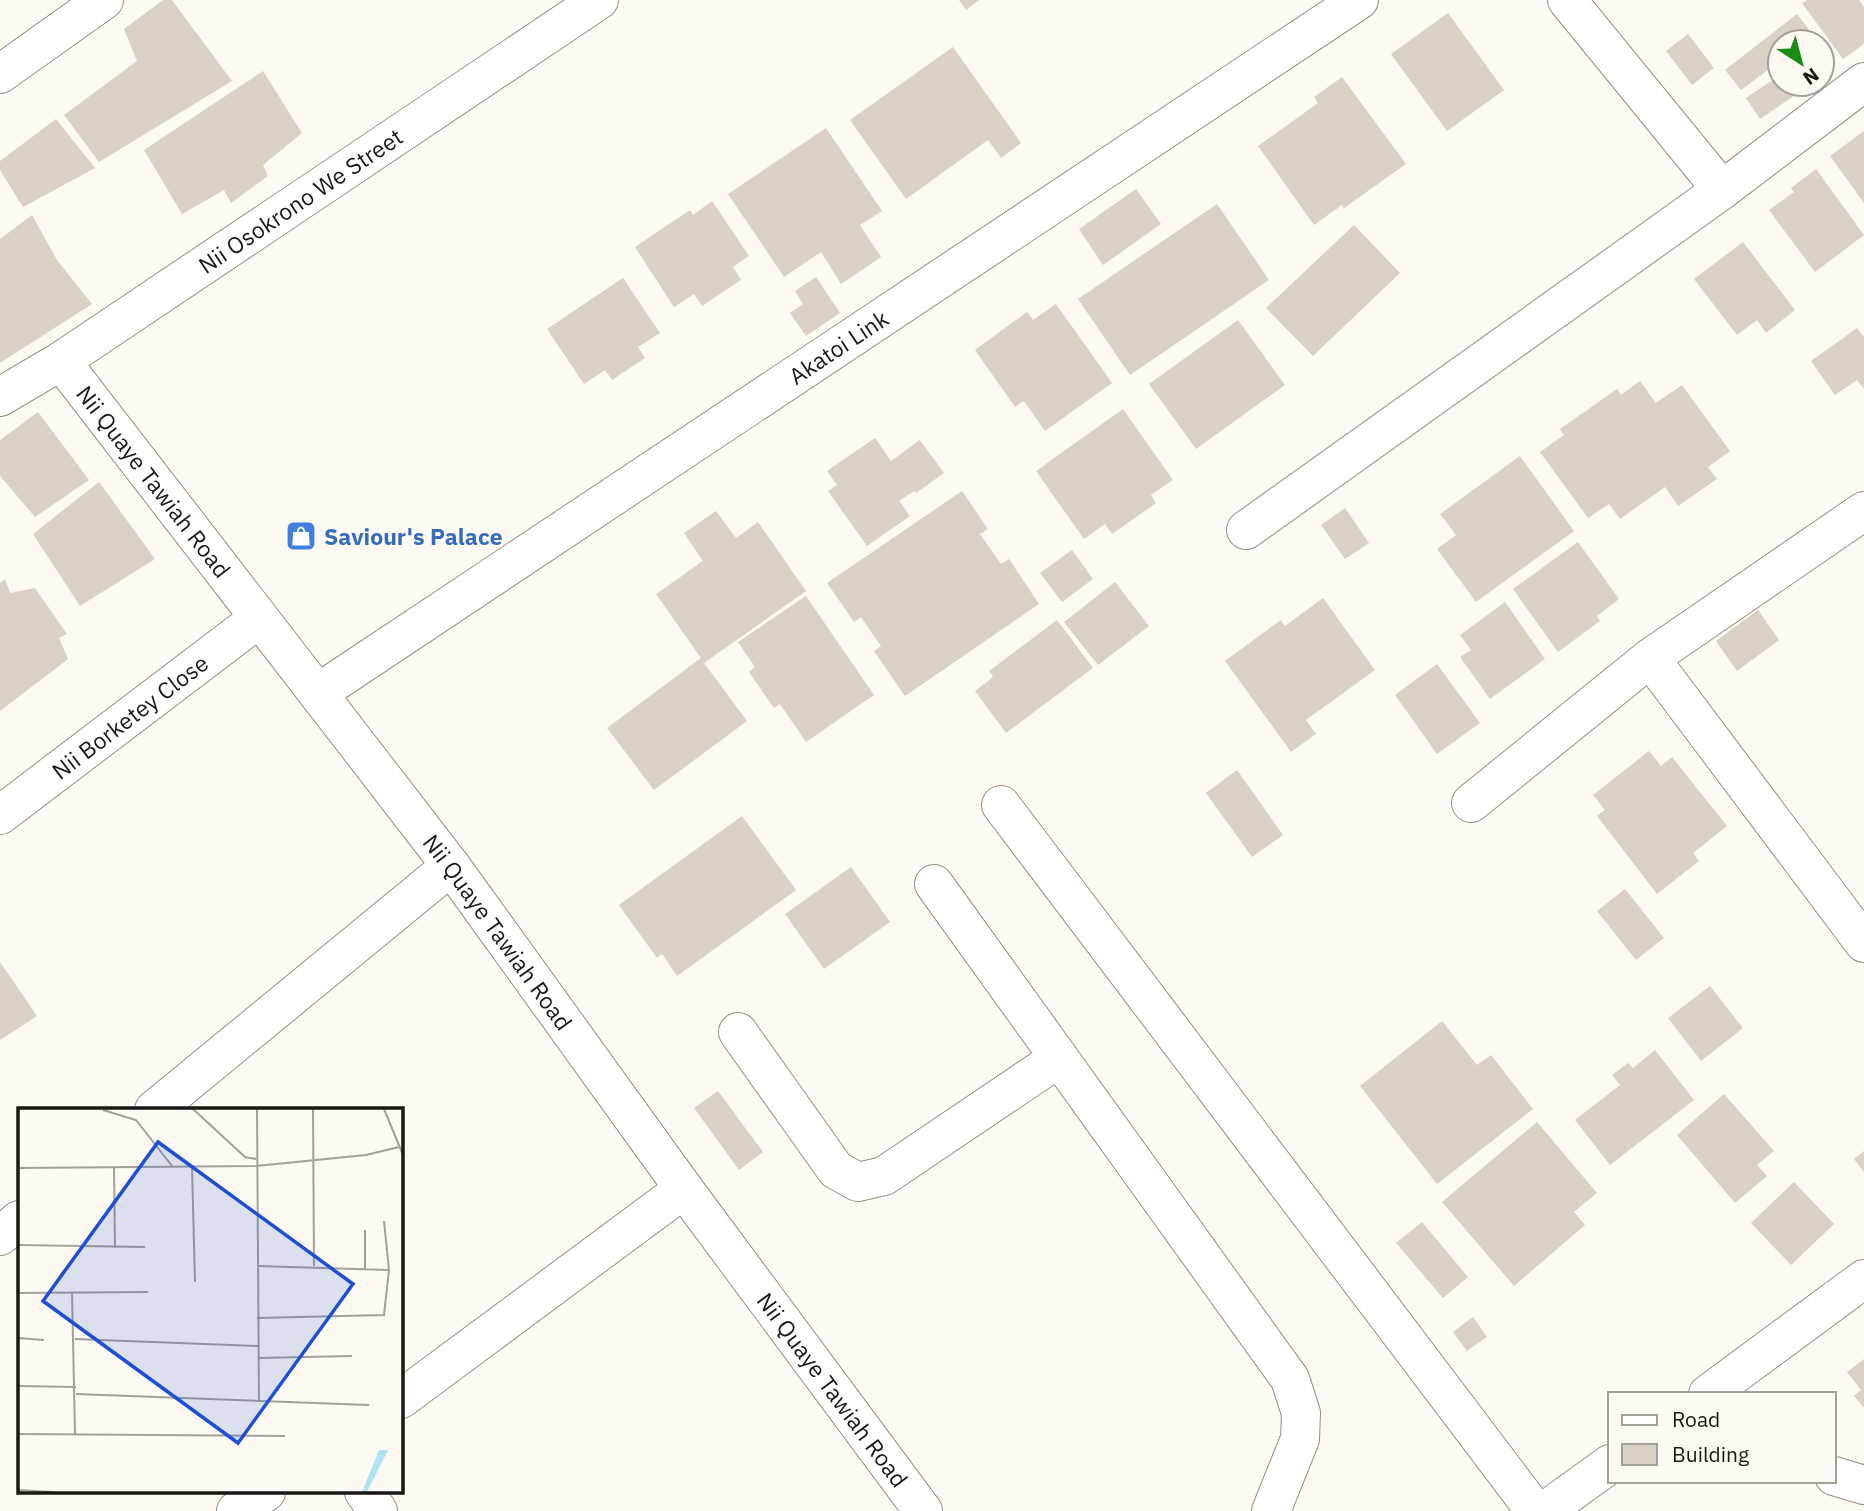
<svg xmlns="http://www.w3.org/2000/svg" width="1864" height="1511" font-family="'IBM Plex Sans',sans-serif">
<rect width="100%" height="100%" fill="#fef9f2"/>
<path fill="#d9d0c6" d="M 163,0 L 172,0 L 232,81 L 99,162 L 64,115 L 137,61 L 124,29 Z
M 959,0 L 979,0 L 966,10 Z
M 1807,0 L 1859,0 L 1864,7 L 1864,44 L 1843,59 L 1802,3 Z
M 1448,13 L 1504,90 L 1447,131 L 1391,54 Z
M 1797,14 L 1813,35 L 1804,42 L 1780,42 L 1780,61 L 1741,90 L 1725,70 Z
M 1688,34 L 1714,68 L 1692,85 L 1666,51 Z
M 953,47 L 1021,143 L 1001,158 L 988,140 L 906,199 L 850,120 Z
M 263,71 L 302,133 L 263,165 L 268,176 L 231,203 L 224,190 L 182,214 L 144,150 Z
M 1780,75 L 1780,84 L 1791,84 L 1797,94 L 1760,119 L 1746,98 Z
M 1342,77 L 1406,164 L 1344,208 L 1342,205 L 1314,225 L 1258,146 L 1318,103 L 1314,97 Z
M 56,119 L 95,168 L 23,207 L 0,170 L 0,161 Z
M 826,128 L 882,211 L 860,225 L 881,257 L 841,284 L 821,252 L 784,277 L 728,194 Z
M 1864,131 L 1864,203 L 1830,156 Z
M 1816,169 L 1864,235 L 1815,272 L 1769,210 L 1794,192 L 1791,188 Z
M 1136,189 L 1161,224 L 1103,265 L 1079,229 Z
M 712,201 L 749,256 L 733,267 L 741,280 L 702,306 L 694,294 L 674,307 L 635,247 L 690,210 L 693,215 Z
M 1217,204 L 1269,280 L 1130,375 L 1078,299 Z
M 32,215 L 57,260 L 92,304 L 0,363 L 0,239 Z
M 1354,225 L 1400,273 L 1313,356 L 1266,308 Z
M 1743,242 L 1795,310 L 1766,333 L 1757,320 L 1737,335 L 1694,279 Z
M 816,277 L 840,313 L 806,336 L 790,313 L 803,304 L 795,291 Z
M 623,278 L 660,333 L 638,347 L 645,358 L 612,380 L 605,370 L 584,384 L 547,329 Z
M 1056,304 L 1112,383 L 1045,431 L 1024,401 L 1015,407 L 975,350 L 1027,312 L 1033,320 Z
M 1238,320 L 1285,385 L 1196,449 L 1149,384 Z
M 1857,328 L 1864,337 L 1864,389 L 1857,380 L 1835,395 L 1811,361 Z
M 1640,381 L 1656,403 L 1682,385 L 1730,451 L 1708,467 L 1717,479 L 1678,506 L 1665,487 L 1620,519 L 1609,504 L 1588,518 L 1540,452 L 1564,435 L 1560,429 L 1617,389 L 1621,395 Z
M 1123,409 L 1173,480 L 1151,495 L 1156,503 L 1112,534 L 1105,524 L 1084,539 L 1036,471 Z
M 38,412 L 89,480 L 35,517 L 0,476 L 0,440 Z
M 875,438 L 891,461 L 920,440 L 944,473 L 916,493 L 914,491 L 899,501 L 910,516 L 867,546 L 828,491 L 837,485 L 827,471 Z
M 1520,456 L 1574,531 L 1476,602 L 1437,549 L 1456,535 L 1440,514 Z
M 99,482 L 155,559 L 80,606 L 33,534 Z
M 962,491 L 988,529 L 980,534 L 1001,564 L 1009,559 L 1039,604 L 905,696 L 874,651 L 881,646 L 861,617 L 854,622 L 827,583 Z
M 1345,508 L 1369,543 L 1345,559 L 1321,525 Z
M 716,511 L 736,538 L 758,522 L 806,591 L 704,663 L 747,721 L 654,790 L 607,728 L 701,658 L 656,594 L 703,561 L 684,533 Z
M 1578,542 L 1619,599 L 1597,616 L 1600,621 L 1558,652 L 1513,589 Z
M 1072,550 L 1093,579 L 1062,602 L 1040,573 Z
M 5,579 L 10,593 L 35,588 L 67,634 L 59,638 L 68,659 L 0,711 L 0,583 Z
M 1115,582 L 1149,626 L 1098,665 L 1064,622 Z
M 806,596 L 874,695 L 806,742 L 780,704 L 774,708 L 749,672 L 755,667 L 738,642 Z
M 1323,598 L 1375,670 L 1306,720 L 1316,734 L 1291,752 L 1225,661 L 1281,620 L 1285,626 Z
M 1505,602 L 1545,659 L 1490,699 L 1460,657 L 1471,650 L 1460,635 Z
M 1758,610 L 1779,640 L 1737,671 L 1716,641 Z
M 1057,620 L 1093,668 L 1006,733 L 975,691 L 993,677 L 989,671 Z
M 1437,664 L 1480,723 L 1437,754 L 1395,695 Z
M 1649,751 L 1661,766 L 1672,757 L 1727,826 L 1693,853 L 1699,861 L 1657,894 L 1597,816 L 1605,810 L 1593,795 Z
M 1237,770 L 1283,835 L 1252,857 L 1206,793 Z
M 742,816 L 796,890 L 677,976 L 662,954 L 657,958 L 619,905 Z
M 851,867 L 890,922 L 824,969 L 785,914 Z
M 1625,889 L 1664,938 L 1636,960 L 1597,911 Z
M 0,962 L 37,1016 L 0,1040 Z
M 1710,986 L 1743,1028 L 1701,1061 L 1668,1018 Z
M 1442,1021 L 1477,1065 L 1491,1055 L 1533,1109 L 1437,1184 L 1360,1086 Z
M 1655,1050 L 1694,1100 L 1610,1165 L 1575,1120 L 1620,1085 L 1612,1075 L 1628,1063 L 1633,1068 Z
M 718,1091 L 763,1152 L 739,1170 L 694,1108 Z
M 1724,1094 L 1774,1151 L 1757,1165 L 1767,1176 L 1735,1203 L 1677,1135 Z
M 1537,1122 L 1597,1193 L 1574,1212 L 1585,1225 L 1514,1286 L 1442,1202 Z
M 1864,1151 L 1864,1172 L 1854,1159 Z
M 1794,1182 L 1834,1224 L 1791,1265 L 1751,1223 Z
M 1422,1222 L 1468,1277 L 1443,1298 L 1396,1243 Z
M 1473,1317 L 1487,1337 L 1467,1351 L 1453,1332 Z
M 1864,1359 L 1864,1408 L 1854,1396 L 1861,1390 L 1847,1372 Z"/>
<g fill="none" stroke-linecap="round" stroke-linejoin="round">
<g stroke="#978f85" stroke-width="40">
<g id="minor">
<path d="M 1567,0 L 1722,190"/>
<path d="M 0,74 L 104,0"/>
<path id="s1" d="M 61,361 L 451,866 L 684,1189 L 923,1511"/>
<path id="s2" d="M 0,397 L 61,361 L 599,0"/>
<path d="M 1246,530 L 1722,190 L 1864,82"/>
<path d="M 1650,658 L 1864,943"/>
<path id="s3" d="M 318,693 L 1359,0"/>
<path d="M 1471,803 L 1650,658 L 1864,511"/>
<path d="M 1001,805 L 1535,1511"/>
<path id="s4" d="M 0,815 L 258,619"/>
<path d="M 934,884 L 1290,1379 L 1301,1413 L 1300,1439 L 1271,1511"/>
<path d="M 738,1032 L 836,1170 L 858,1182 L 884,1176 L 1059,1058"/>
<path d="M 154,1110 L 451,866"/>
<path d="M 0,1236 L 19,1220"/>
<path d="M 1708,1394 L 1864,1279"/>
<path d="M 401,1399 L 684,1189"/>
<path d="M 1834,1476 L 1864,1485"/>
<path d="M 364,1492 L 378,1511"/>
<path d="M 236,1511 L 266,1492"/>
<path d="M 1545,1511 L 1610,1464"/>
</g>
</g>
<use href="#minor" stroke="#fff" stroke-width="38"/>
</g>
<defs>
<g id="shop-square" transform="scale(1.575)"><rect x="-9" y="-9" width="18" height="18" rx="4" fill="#3f7fe0" stroke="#fef9f2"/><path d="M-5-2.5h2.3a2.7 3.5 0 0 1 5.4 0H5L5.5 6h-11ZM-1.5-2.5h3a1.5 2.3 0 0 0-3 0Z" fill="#fff"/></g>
</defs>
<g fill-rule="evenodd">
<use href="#shop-square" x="301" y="536"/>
</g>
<g text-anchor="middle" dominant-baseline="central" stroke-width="5" stroke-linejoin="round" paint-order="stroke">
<g font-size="23" fill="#1b1814" stroke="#fef9f2">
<text stroke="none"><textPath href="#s2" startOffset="359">Nii Osokrono We Street</textPath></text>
<text stroke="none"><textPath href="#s3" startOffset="625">Akatoi Link</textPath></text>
<text stroke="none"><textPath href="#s1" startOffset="152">Nii Quaye Tawiah Road</textPath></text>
<text stroke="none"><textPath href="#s4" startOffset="163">Nii Borketey Close</textPath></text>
<text stroke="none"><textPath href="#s1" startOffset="719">Nii Quaye Tawiah Road</textPath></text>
<text stroke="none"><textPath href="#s1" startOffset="1286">Nii Quaye Tawiah Road</textPath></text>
</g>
<g font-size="23" font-weight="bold" fill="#366cbe" stroke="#fef9f2" text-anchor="start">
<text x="324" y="536">Saviour's Palace</text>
</g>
</g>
<g transform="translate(18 1108)">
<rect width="385" height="385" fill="#fef9f2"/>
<path d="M 361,342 L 370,342 L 349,384 L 344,384 Z" fill="#aee3f1"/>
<path fill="none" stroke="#a39f99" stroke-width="2" d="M 175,1 L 227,49 L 238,51M 239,1 L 241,293M 295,1 L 296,158M 366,1 L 385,47M 85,2 L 118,12 L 154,58M 96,59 L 97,140M 174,59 L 177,174M 0,60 L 238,58 L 348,47 L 381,39M 347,122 L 347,161M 0,137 L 127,139M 239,158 L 371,162M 0,169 L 0,200M 54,184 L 57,326M 0,185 L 130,184M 239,210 L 366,207 L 371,162 L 366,113M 0,230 L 26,232M 57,231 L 240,238M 240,250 L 334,248M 0,278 L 58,279M 58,286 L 351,297M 0,326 L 267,328M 0,382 L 34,384"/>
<path fill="#1d4ed8" fill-opacity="0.15" stroke="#1d4ed8" stroke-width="3.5" d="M 140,34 L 335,176 L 220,335 L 25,193 Z"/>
<rect width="385" height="385" fill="none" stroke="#1b1814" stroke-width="3.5"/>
</g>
<rect x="1608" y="1392" width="228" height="91" fill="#fef9f2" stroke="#a39f99" stroke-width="2"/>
<rect x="1622" y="1415" width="35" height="10" fill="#ffffff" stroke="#a39f99" stroke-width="2"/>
<text x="1672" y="1427" font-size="21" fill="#1b1814">Road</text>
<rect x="1622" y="1444" width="35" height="21" fill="#d9d0c6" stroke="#a39f99" stroke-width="2"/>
<text x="1672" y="1462" font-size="21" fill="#1b1814">Building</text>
<g transform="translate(1801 63) rotate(144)"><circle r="33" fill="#fef9f2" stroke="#a39f99" stroke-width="2"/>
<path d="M0-5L12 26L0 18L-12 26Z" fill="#1b8d14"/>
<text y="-10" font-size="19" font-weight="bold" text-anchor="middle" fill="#1b1814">N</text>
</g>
</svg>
